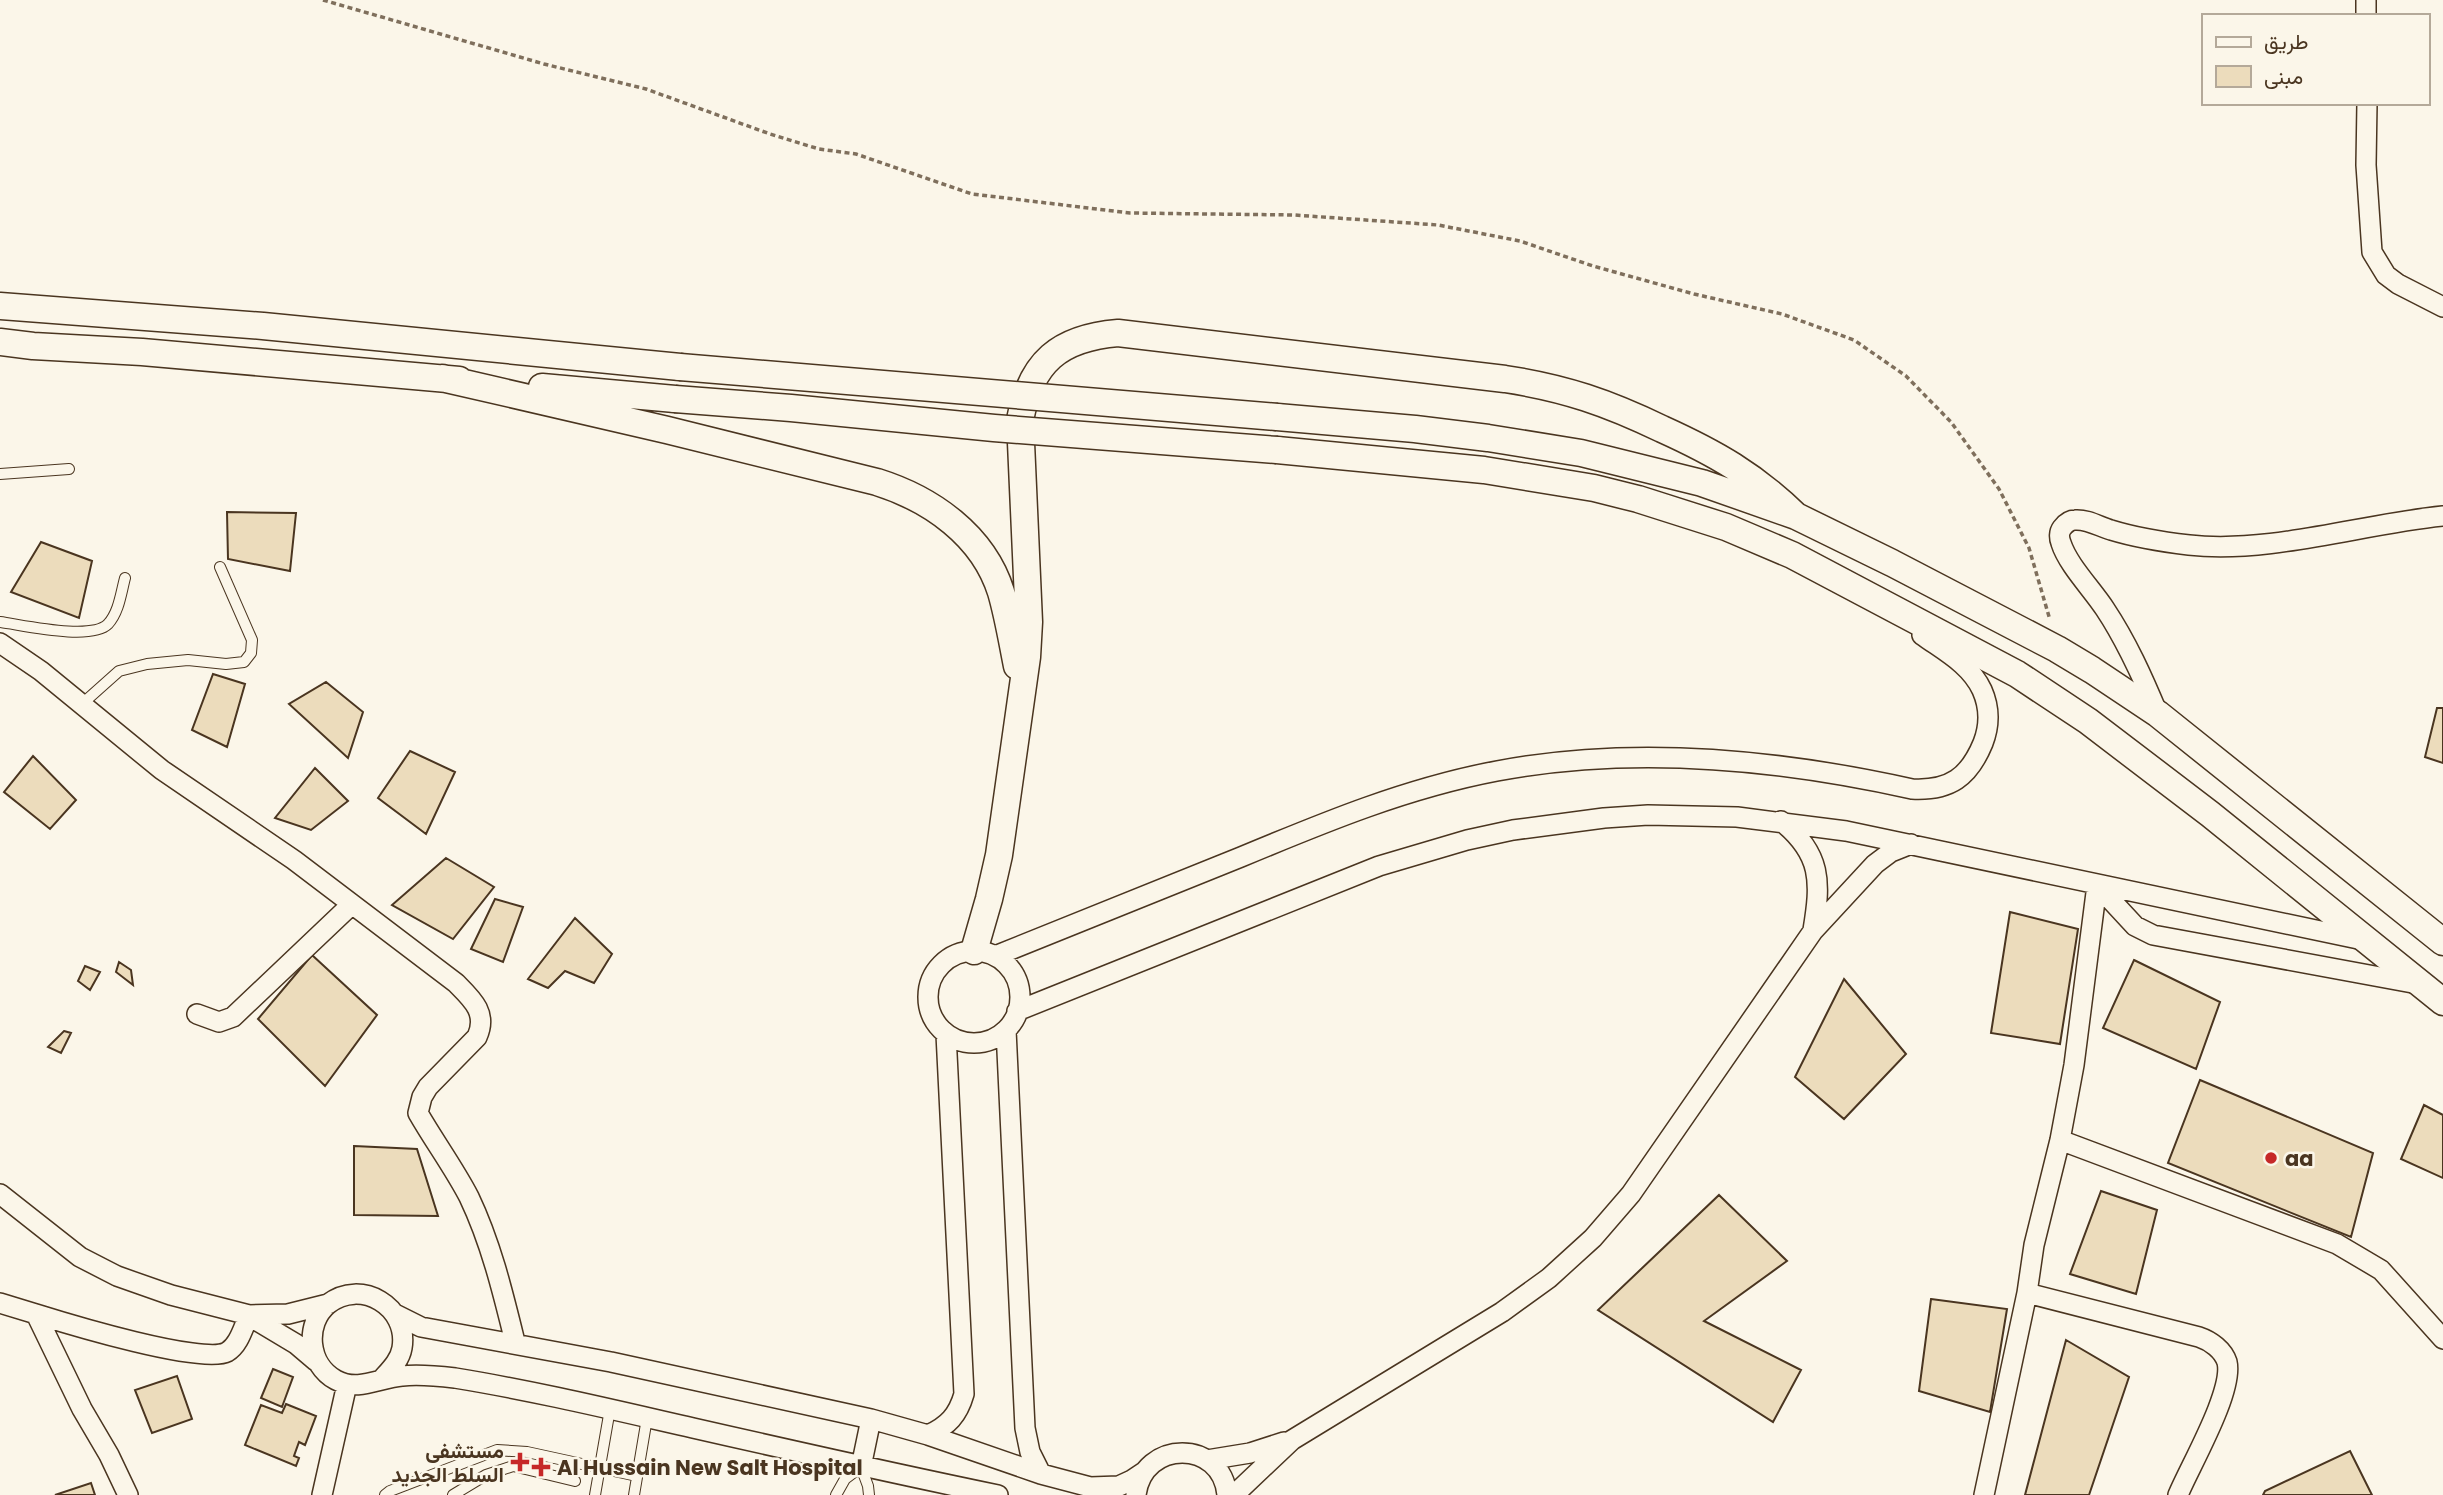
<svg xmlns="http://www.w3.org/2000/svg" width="2443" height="1495" font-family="Poppins,Vazirmatn,sans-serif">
<rect width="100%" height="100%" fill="#fbf6e9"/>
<path fill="#ecdcbc" stroke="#4a3520" stroke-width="2" d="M 227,512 L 296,513 L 290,571 L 228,559 Z
M 41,542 L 92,561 L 79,618 L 11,592 Z
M 213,674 L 245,684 L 227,747 L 192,730 Z
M 326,682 L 363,712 L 348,758 L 289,704 Z
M 2437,708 L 2443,708 L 2443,763 L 2425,757 Z
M 410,751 L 455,772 L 426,834 L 378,798 Z
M 33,756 L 76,800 L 50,829 L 4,792 Z
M 315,768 L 348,801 L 311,830 L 275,818 Z
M 446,858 L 494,887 L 453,939 L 392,905 Z
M 495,899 L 523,907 L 503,962 L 471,949 Z
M 2010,912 L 2078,929 L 2060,1044 L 1991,1033 Z
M 575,918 L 612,954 L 594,983 L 565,971 L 548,988 L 528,979 Z
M 312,955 L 377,1015 L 325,1086 L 258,1019 Z
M 2134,960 L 2220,1002 L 2196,1069 L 2103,1028 Z
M 119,962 L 131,970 L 133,985 L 116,972 Z
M 85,966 L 100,972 L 90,990 L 78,981 Z
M 1844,979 L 1906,1054 L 1844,1119 L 1795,1077 Z
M 64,1031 L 71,1033 L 61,1053 L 48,1047 Z
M 2200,1080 L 2373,1153 L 2351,1237 L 2168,1163 Z
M 2424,1105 L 2443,1115 L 2443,1178 L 2401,1159 Z
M 354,1146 L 417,1149 L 438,1216 L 354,1215 Z
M 2101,1191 L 2157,1210 L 2136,1294 L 2070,1274 Z
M 1719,1195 L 1787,1261 L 1704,1321 L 1801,1370 L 1773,1422 L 1598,1310 Z
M 1931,1299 L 2007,1309 L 1990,1412 L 1919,1391 Z
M 2066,1340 L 2129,1377 L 2089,1495 L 2025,1495 Z
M 273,1369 L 293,1377 L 282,1407 L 261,1398 Z
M 177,1376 L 192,1419 L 152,1433 L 135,1390 Z
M 286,1404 L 316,1416 L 305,1445 L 299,1442 L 294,1456 L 299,1458 L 296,1466 L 245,1445 L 261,1405 L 282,1413 Z
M 2350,1451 L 2372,1495 L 2263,1495 L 2265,1491 Z
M 91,1483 L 95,1495 L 55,1495 Z"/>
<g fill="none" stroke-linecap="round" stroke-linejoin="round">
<g stroke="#4a3520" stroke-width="12">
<path id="lane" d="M 0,474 L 69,469
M 0,622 C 23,625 91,641 108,624 C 119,612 121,593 125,578
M 82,704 L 119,671 L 147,664 L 188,660 L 226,664 L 244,662 L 251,653 L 252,640 L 220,567
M 385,1495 L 390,1491 L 497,1450 L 527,1452 L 637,1476
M 453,1495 L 486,1475 L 513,1466 L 575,1481
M 595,1495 L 610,1409
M 634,1495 L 647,1418
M 836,1495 L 845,1479 L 861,1467 L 868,1486 L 869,1495"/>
</g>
<g stroke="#4a3520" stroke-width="22">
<path id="street" d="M 2366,0 L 2366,16
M 2367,103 L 2366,165 L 2372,252 L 2386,275 L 2398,284 L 2443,307
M 0,643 L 41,671 L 162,770 L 294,860 L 456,983 C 472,999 488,1013 477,1037 L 428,1087 L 422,1097 L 418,1113 C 434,1141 454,1168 469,1197 C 491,1243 503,1293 515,1342
M 2158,714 C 2143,678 2127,642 2105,609 C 2092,589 2068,565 2061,543 C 2059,538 2059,532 2062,528 C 2065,524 2070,520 2075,520 C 2088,519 2100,527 2111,530 C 2137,538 2163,542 2189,545 C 2270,554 2362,524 2443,516
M 1781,821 C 1822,854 1821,882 1813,930
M 2097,885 L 2135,926 L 2153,935 L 2418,984
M928 997a46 46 0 1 1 92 0a46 46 0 1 1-92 0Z
M 995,956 C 1077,923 1159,890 1241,857 C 1325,822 1407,788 1497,771 C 1634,745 1777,759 1912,789 C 1950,791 1969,777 1983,743 C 1990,725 1990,708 1982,690 C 1970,664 1944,651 1922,635
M 1017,1011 L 1379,866 L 1467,840 L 1513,830 L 1604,818 L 1648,815 L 1737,817 L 1846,831 L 2363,940
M 197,1014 L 219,1022 L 233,1017 L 351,905
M 1006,1030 L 1025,1428 L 1030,1452 L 1041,1474
M 2060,1140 L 2337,1244 L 2381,1270 L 2443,1339
M 0,1194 L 80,1257 L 117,1276 L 171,1295 L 249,1315 L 288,1314 L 328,1304
M 2027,1293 L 2199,1337 C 2211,1341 2223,1350 2227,1362 C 2234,1391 2190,1466 2178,1495
M 0,1303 L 36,1314
M 395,1314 L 421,1327 L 611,1362 L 871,1419 L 928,1435 L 1041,1474 L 1090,1487 L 1119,1486 L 1132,1480 L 1144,1472
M 249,1316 L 296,1344 L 316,1361
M 383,1378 C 391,1369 400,1360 402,1348 C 409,1307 361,1278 328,1304 C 304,1324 308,1365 336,1380 C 358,1392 379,1378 402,1376 C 419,1374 438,1376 455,1378 C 535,1391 614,1410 693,1428 C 794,1451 896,1474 998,1495
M 928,1435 C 948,1426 958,1415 964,1394 L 946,1034
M 1207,1460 L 1250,1453 L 1284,1442
M 861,1467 L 871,1419
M 128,1495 L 109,1455 L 82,1409 L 36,1314 C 68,1324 203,1365 227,1352 C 239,1345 243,1328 249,1315
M 322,1495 L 347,1384
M 1136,1495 C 1143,1439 1222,1439 1227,1495
M 1234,1495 L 1292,1440 L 1502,1312 L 1549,1278 L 1593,1238 L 1631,1194 L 1813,931 L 1875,864 L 1891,852 L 1911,844
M 1984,1495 L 2027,1293 L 2034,1245 L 2060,1140 L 2074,1065 L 2097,885"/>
</g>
<g stroke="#4a3520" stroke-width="29">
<path id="secondary" d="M 0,306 L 263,326 L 680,367
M 0,342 L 33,346 L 142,352 L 459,380
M 442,378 L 667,430 L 877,482 C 931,499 983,535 1001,592 C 1008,616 1012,641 1017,666
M 542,387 L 675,399
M 1277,417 L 1415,429 L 1488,438 L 1581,453 L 1702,483 L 1796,516 L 1892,563 L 2057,649 L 2092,670 L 2158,714 L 2443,942
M 1277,450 L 1484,470 L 1594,488 L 1638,499 L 1726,527 L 1792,555 L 2017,674 L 2088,721 L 2210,814 L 2443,1002
M 974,951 L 989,899 L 999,855 L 1027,657 L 1029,622 L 1020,420 C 1031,362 1059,338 1118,333 L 1505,379 C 1565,388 1608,403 1662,429 C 1715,453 1754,475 1796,516"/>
</g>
<path stroke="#7f6f5c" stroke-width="3.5" stroke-dasharray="5 3.5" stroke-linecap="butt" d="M 323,0 L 544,64 L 646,89 L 770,134 L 819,149 L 856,154 L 972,194 L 1130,213 L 1294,215 L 1438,225 L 1520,241 L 1593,266 L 1694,294 L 1782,314 L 1854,340 L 1906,376 L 1951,422 L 1999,489 L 2029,548 L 2050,620"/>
<use href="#lane" stroke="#fbf6e9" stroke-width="10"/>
<use href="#street" stroke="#fbf6e9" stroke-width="19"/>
<use href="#secondary" stroke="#fbf6e9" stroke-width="26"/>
<g stroke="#4a3520" stroke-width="29" stroke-linecap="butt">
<path id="secondary-bridge" d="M 680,367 L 1277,417
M 675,399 L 791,408 L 994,428 L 1277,450"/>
</g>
<use href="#secondary-bridge" stroke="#fbf6e9" stroke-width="26"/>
</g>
<g fill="#c62828" stroke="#fbf6e9" stroke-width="2.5">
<circle cx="2271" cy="1158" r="7"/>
<path d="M516.5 1451.5h7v7h7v7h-7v7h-7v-7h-7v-7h7z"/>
<path d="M537.5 1456.5h7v7h7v7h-7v7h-7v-7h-7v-7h7z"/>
</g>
<g text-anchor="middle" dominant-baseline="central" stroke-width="5" stroke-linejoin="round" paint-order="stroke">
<g font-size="21" font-weight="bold" fill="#4a3520" stroke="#fbf6e9" text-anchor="start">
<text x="2285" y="1158">aa</text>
<text x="504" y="1450" text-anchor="end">مستشفى<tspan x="504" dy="24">السلط الجديد</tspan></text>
<text x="557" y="1467">Al Hussain New Salt Hospital</text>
</g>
</g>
<rect x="2202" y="14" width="228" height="91" fill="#fbf6e9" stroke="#b4a999" stroke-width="2"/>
<rect x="2216" y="37" width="35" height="10" fill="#fbf6e9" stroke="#b4a999" stroke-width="2"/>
<text x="2264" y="49" font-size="21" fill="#4a3520">طريق</text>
<rect x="2216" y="66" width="35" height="21" fill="#ecdcbc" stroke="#b4a999" stroke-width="2"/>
<text x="2264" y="84" font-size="21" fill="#4a3520">مبنى</text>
</svg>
